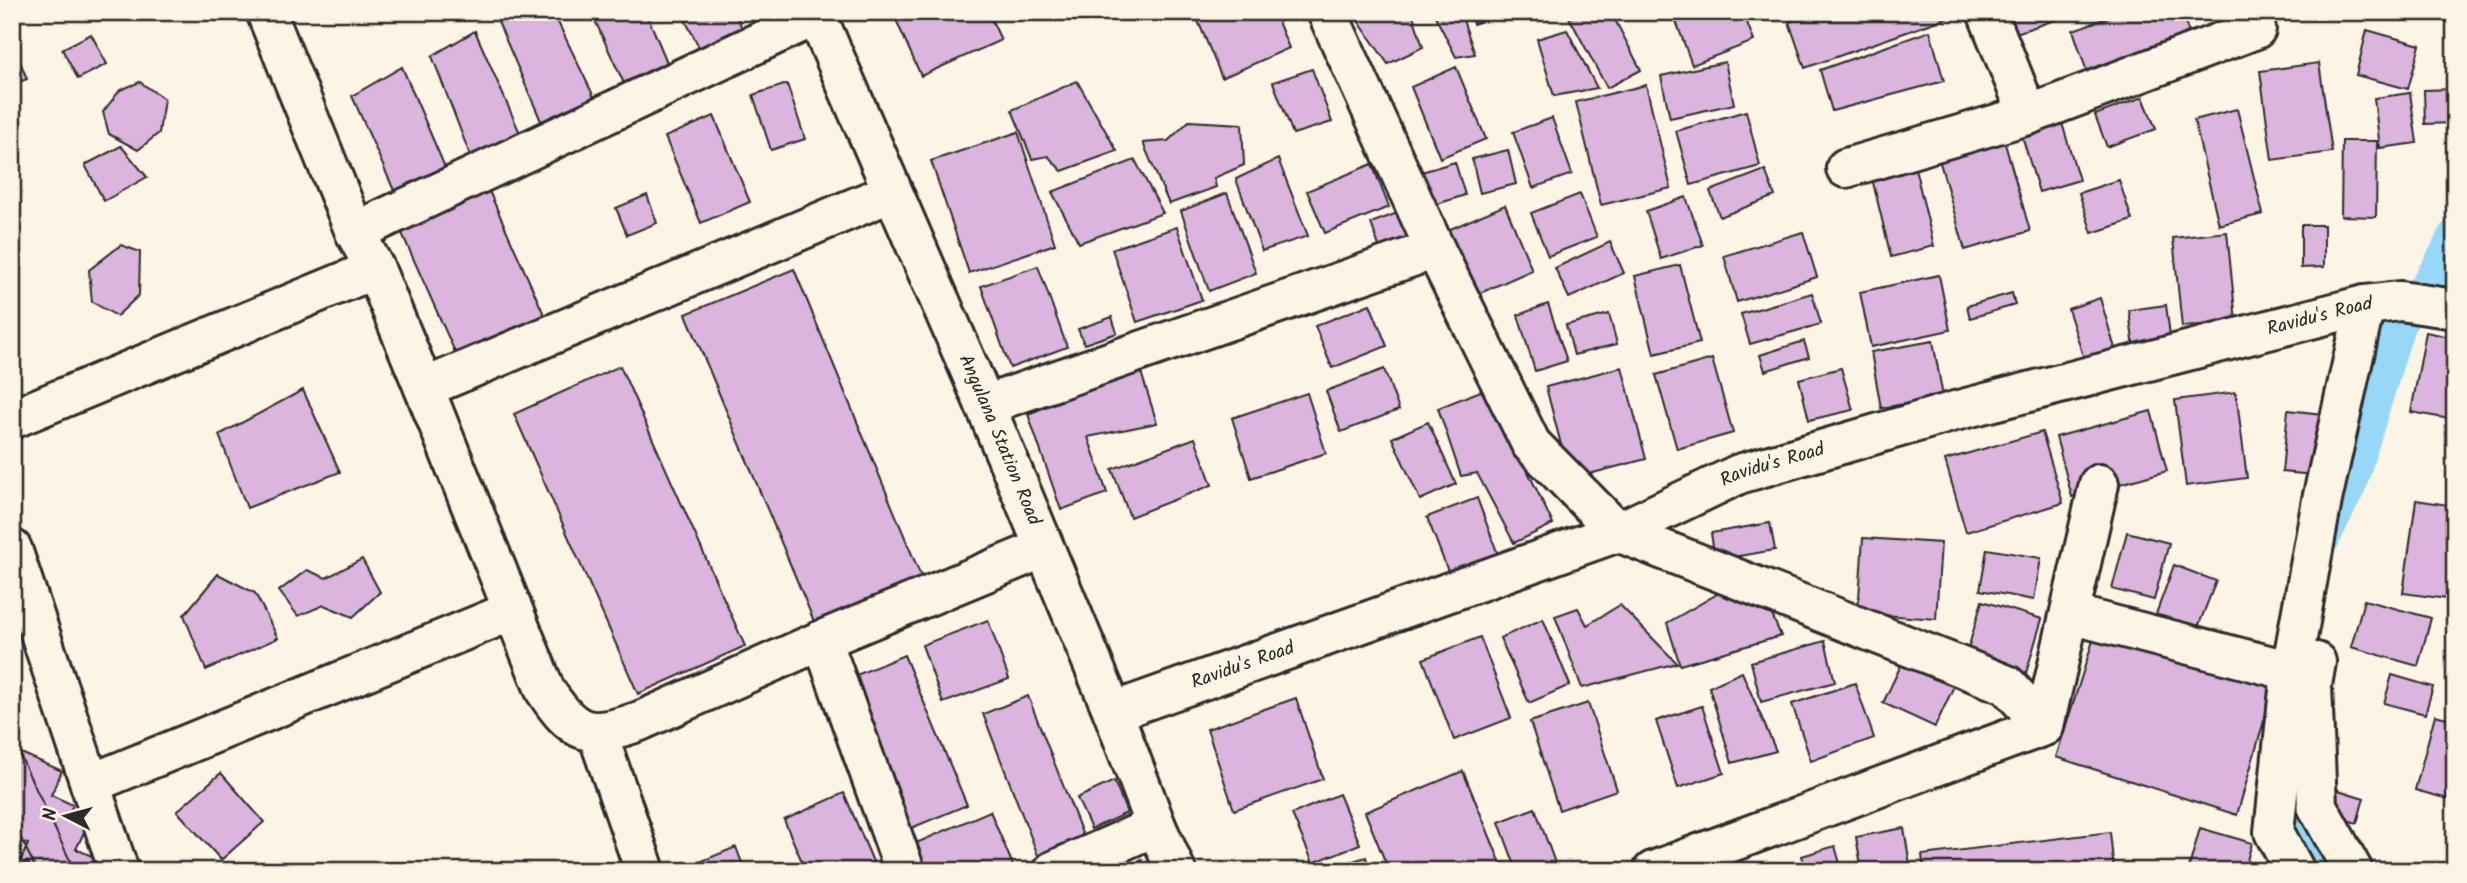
<svg xmlns="http://www.w3.org/2000/svg" width="2467" height="883" font-family="Kalam,sans-serif">
<rect width="100%" height="100%" fill="#fcf5e5"/>
<filter id="ink" filterUnits="userSpaceOnUse"><feTurbulence type="fractalNoise" baseFrequency=".0143" numOctaves="2"/><feDisplacementMap in="SourceGraphic" scale="14" xChannelSelector="R" yChannelSelector="G"/><feConvolveMatrix kernelMatrix="1 2 1 2 8 2 1 2 1" color-interpolation-filters="sRGB"/></filter>
<g filter="url(#ink)">
<g fill="none" stroke-linecap="round" stroke-linejoin="round">
<path stroke="#97d8f9" stroke-width="37" d="M 2322,537 L 2348,484 L 2398,320 C 2423,296 2442,270 2455,238
M 2294,760 L 2296,820 L 2317,871"/>
</g>
<path fill="#dcb5de" stroke="#2b2b2b" stroke-width="2" d="M 502,12 L 553,12 L 597,103 L 545,130 L 495,15 Z
M 591,12 L 646,12 L 671,72 L 627,90 Z
M 681,12 L 735,12 L 746,37 L 704,57 Z
M 988,12 L 1001,40 L 921,76 L 893,13 Z
M 1208,12 L 1274,12 L 1289,48 L 1222,78 L 1198,21 L 1210,16 Z
M 1352,12 L 1412,12 L 1423,47 L 1388,64 Z
M 1433,12 L 1460,12 L 1475,54 L 1456,57 Z
M 1469,12 L 1512,12 L 1473,24 Z
M 1573,12 L 1611,12 L 1641,70 L 1607,88 L 1568,15 Z
M 1699,12 L 1743,12 L 1754,41 L 1692,65 L 1676,21 Z
M 1816,12 L 1951,12 L 1952,16 L 1805,68 L 1789,22 Z
M 1999,12 L 2079,12 L 2007,36 Z
M 2124,12 L 2182,12 L 2191,40 L 2088,75 L 2073,30 Z
M 1567,30 L 1597,88 L 1554,96 L 1537,39 Z
M 2367,30 L 2420,45 L 2408,89 L 2356,75 Z
M 475,31 L 524,142 L 475,168 L 432,56 Z
M 1930,31 L 1944,81 L 1832,111 L 1820,70 Z
M 91,34 L 107,64 L 78,79 L 62,49 Z
M 12,42 L 27,79 L 12,85 Z
M 1725,62 L 1734,104 L 1670,118 L 1661,76 Z
M 2319,63 L 2332,152 L 2272,160 L 2260,71 Z
M 402,67 L 447,172 L 396,195 L 352,96 Z
M 1456,67 L 1486,139 L 1440,158 L 1411,87 Z
M 1312,69 L 1332,122 L 1293,134 L 1273,82 Z
M 1077,81 L 1117,151 L 1062,171 L 1048,156 L 1032,159 L 1012,110 Z
M 140,82 L 164,99 L 159,133 L 138,150 L 109,134 L 103,112 L 120,90 Z
M 787,84 L 805,139 L 771,150 L 753,95 Z
M 1646,85 L 1671,188 L 1601,205 L 1576,102 Z
M 2455,89 L 2455,123 L 2425,124 L 2424,90 Z
M 2410,93 L 2417,143 L 2380,148 L 2374,98 Z
M 2143,97 L 2156,129 L 2107,147 L 2095,115 Z
M 2237,109 L 2263,214 L 2219,225 L 2194,120 Z
M 1746,111 L 1760,166 L 1691,185 L 1676,131 Z
M 714,116 L 750,202 L 701,223 L 665,137 Z
M 1552,118 L 1572,174 L 1533,188 L 1513,132 Z
M 1189,121 L 1242,124 L 1244,165 L 1214,178 L 1216,187 L 1169,204 L 1143,143 L 1168,141 Z
M 2062,123 L 2079,180 L 2039,192 L 2022,136 Z
M 1018,132 L 1055,244 L 969,273 L 931,161 Z
M 2004,140 L 2030,231 L 1965,250 L 1939,159 Z
M 2342,141 L 2377,141 L 2376,217 L 2341,216 Z
M 121,146 L 147,177 L 104,201 L 85,165 Z
M 1508,150 L 1516,184 L 1480,193 L 1472,159 Z
M 1278,159 L 1308,236 L 1262,251 L 1236,179 Z
M 1135,160 L 1163,213 L 1079,243 L 1052,192 Z
M 1913,160 L 1934,246 L 1891,257 L 1870,170 Z
M 1455,162 L 1465,195 L 1428,207 L 1418,173 Z
M 1372,164 L 1389,207 L 1325,233 L 1307,191 Z
M 1765,170 L 1775,196 L 1720,217 L 1710,191 Z
M 2119,180 L 2132,220 L 2092,233 L 2079,193 Z
M 485,182 L 546,319 L 458,359 L 397,222 Z
M 1227,193 L 1256,273 L 1209,291 L 1181,211 Z
M 1580,194 L 1597,237 L 1548,256 L 1531,213 Z
M 647,195 L 657,223 L 627,235 L 616,208 Z
M 1686,197 L 1703,245 L 1661,259 L 1646,211 Z
M 1505,205 L 1532,270 L 1476,295 L 1448,230 Z
M 1408,209 L 1419,242 L 1382,255 L 1371,223 Z
M 2301,225 L 2324,225 L 2324,267 L 2301,268 Z
M 1177,227 L 1202,300 L 1137,322 L 1112,249 Z
M 1803,232 L 1817,277 L 1737,302 L 1724,256 Z
M 2227,232 L 2236,321 L 2182,327 L 2173,238 Z
M 1610,242 L 1624,273 L 1569,298 L 1555,268 Z
M 121,245 L 140,252 L 139,295 L 117,316 L 92,302 L 89,270 Z
M 1680,265 L 1700,343 L 1654,354 L 1635,276 Z
M 1038,266 L 1067,347 L 1010,368 L 981,286 Z
M 794,269 L 925,586 L 818,631 L 686,314 Z
M 1939,275 L 1950,330 L 1871,347 L 1860,292 Z
M 1812,293 L 1821,324 L 1750,344 L 1741,314 Z
M 2012,293 L 2015,305 L 1970,318 L 1967,306 Z
M 2100,298 L 2117,355 L 2086,365 L 2068,309 Z
M 1370,304 L 1387,346 L 1332,368 L 1315,326 Z
M 1548,304 L 1567,361 L 1535,371 L 1518,315 Z
M 2166,305 L 2171,343 L 2134,348 L 2129,310 Z
M 1609,314 L 1617,344 L 1574,355 L 1566,325 Z
M 1112,317 L 1117,333 L 1084,344 L 1078,329 Z
M 2426,332 L 2455,338 L 2455,420 L 2411,412 Z
M 1804,341 L 1809,357 L 1765,371 L 1760,355 Z
M 1933,341 L 1943,397 L 1881,408 L 1871,352 Z
M 1712,359 L 1733,433 L 1677,449 L 1656,375 Z
M 620,366 L 745,646 L 638,694 L 514,414 Z
M 1622,367 L 1646,459 L 1570,479 L 1546,387 Z
M 1841,368 L 1853,410 L 1809,420 L 1799,379 Z
M 1140,369 L 1157,423 L 1088,437 L 1107,493 L 1061,510 L 1028,414 Z
M 1384,369 L 1399,410 L 1341,432 L 1326,391 Z
M 1488,388 L 1553,524 L 1514,543 L 1477,473 L 1461,476 L 1438,408 Z
M 303,390 L 340,472 L 247,508 L 219,435 Z
M 2236,392 L 2247,478 L 2186,486 L 2175,400 Z
M 1307,393 L 1326,453 L 1251,478 L 1232,418 Z
M 2288,410 L 2331,415 L 2325,476 L 2282,472 Z
M 2151,411 L 2167,471 L 2072,497 L 2056,437 Z
M 1428,422 L 1456,484 L 1420,500 L 1392,438 Z
M 2042,432 L 2063,503 L 1966,532 L 1945,460 Z
M 1195,438 L 1212,485 L 1130,517 L 1112,469 Z
M 1477,498 L 1500,560 L 1451,579 L 1427,517 Z
M 2416,500 L 2455,506 L 2455,600 L 2403,593 Z
M 1770,523 L 1775,550 L 1715,560 L 1711,533 Z
M 2127,532 L 2169,543 L 2154,600 L 2112,589 Z
M 1863,538 L 1941,543 L 1936,619 L 1858,613 Z
M 1987,549 L 2041,558 L 2034,600 L 1980,590 Z
M 362,559 L 380,592 L 353,617 L 324,605 L 298,616 L 279,591 L 307,570 L 326,578 Z
M 2174,565 L 2216,581 L 2193,640 L 2152,625 Z
M 218,574 L 255,593 L 278,638 L 206,670 L 184,615 Z
M 1719,593 L 1769,608 L 1781,636 L 1680,665 L 1667,623 Z
M 2364,600 L 2431,618 L 2418,666 L 2351,647 Z
M 1982,601 L 2042,619 L 2026,673 L 1966,656 Z
M 1620,605 L 1677,663 L 1582,688 L 1555,616 L 1578,608 L 1587,625 Z
M 1543,619 L 1570,685 L 1529,703 L 1500,638 Z
M 988,620 L 1009,679 L 943,703 L 922,645 Z
M 2097,628 L 2274,686 L 2237,815 L 2056,757 Z
M 1480,637 L 1511,718 L 1454,740 L 1423,659 Z
M 1825,641 L 1835,682 L 1761,702 L 1751,662 Z
M 904,655 L 967,805 L 909,829 L 847,679 Z
M 1902,663 L 1954,686 L 1935,727 L 1883,703 Z
M 1742,672 L 1776,751 L 1732,763 L 1709,687 Z
M 2392,675 L 2433,687 L 2425,714 L 2384,703 Z
M 1855,683 L 1874,738 L 1811,761 L 1792,704 Z
M 1028,696 L 1085,841 L 1039,858 L 983,714 Z
M 1296,698 L 1323,779 L 1234,810 L 1207,729 Z
M 1588,703 L 1617,790 L 1559,810 L 1530,722 Z
M 1702,706 L 1724,773 L 1678,788 L 1656,721 Z
M 2435,715 L 2455,720 L 2455,801 L 2415,790 Z
M 15,745 L 75,871 L 37,871 L 12,820 L 12,747 Z
M 12,749 L 62,771 L 51,795 L 73,805 L 68,815 L 88,824 L 76,849 L 105,862 L 102,871 L 16,871 L 28,844 L 20,841 L 17,846 L 12,843 Z
M 1463,771 L 1504,871 L 1389,871 L 1365,812 Z
M 221,773 L 264,822 L 221,860 L 177,811 Z
M 1114,781 L 1127,813 L 1091,829 L 1077,798 Z
M 2335,789 L 2364,798 L 2357,823 L 2327,814 Z
M 844,793 L 877,871 L 806,871 L 784,820 Z
M 1339,794 L 1360,844 L 1313,863 L 1292,814 Z
M 1535,808 L 1555,863 L 1535,871 L 1517,871 L 1499,822 Z
M 990,811 L 1015,870 L 925,871 L 914,844 Z
M 1904,828 L 1911,871 L 1862,871 L 1856,837 Z
M 2200,828 L 2252,843 L 2244,871 L 2188,871 Z
M 2110,832 L 2114,871 L 1924,871 L 1922,855 Z
M 1835,846 L 1841,867 L 1828,871 L 1806,871 L 1802,856 Z
M 736,847 L 745,871 L 681,871 L 680,870 Z
M 1366,857 L 1370,871 L 1327,871 L 1327,869 Z
M 1142,860 L 1146,871 L 1117,871 L 1117,870 Z
M 28,862 L 32,871 L 12,871 L 12,869 Z"/>
<g fill="none" stroke-linecap="round" stroke-linejoin="round">
<g stroke="#2b2b2b" stroke-width="44">
<g id="minor">
<path d="M 266,12 L 355,232 L 375,269 L 424,388 L 545,690 C 575,736 589,739 640,721 L 822,640 L 1044,548"/>
<path id="s1" d="M 815,12 L 985,405 L 1113,712 L 1156,826 L 1176,871"/>
<path d="M 1327,12 L 1435,249 L 1531,444 L 1618,532 L 2007,685 L 2044,726 L 1653,871"/>
<path d="M 1987,12 L 2028,115"/>
<path d="M 1846,168 L 2028,115 L 2256,29"/>
<path d="M 355,232 L 817,15"/>
<path d="M 424,388 L 892,192"/>
<path d="M 985,405 L 1435,249"/>
<path d="M 12,419 L 375,269"/>
<path d="M 12,549 L 119,871"/>
<path d="M 2070,614 L 2291,671"/>
<path d="M 822,640 L 905,871"/>
<path d="M 2316,662 L 2312,685 L 2317,806 L 2353,871"/>
<path id="s2" d="M 1113,712 L 1618,532 L 1739,474 L 1955,411 L 2365,305 L 2400,301 L 2455,309"/>
<path d="M 2044,726 L 2099,484"/>
<path d="M 597,732 L 645,871"/>
<path d="M 90,784 L 512,611"/>
<path d="M 1053,871 L 1156,826"/>
<path d="M 2295,871 L 2274,832 L 2291,671 L 2322,500 L 2365,305"/>
</g>
</g>
<use href="#minor" stroke="#fcf5e5" stroke-width="38"/>
</g>
</g>
<g text-anchor="middle" dominant-baseline="central" stroke-width="5" stroke-linejoin="round" paint-order="stroke">
<g font-size="19" fill="#2b2b2b" stroke="#fcf5e5">
<text stroke="none"><textPath href="#s2" startOffset="1272">Ravidu's Road</textPath></text>
<text stroke="none"><textPath href="#s1" startOffset="466">Angulana Station Road</textPath></text>
<text stroke="none"><textPath href="#s2" startOffset="705">Ravidu's Road</textPath></text>
<text stroke="none"><textPath href="#s2" startOffset="138">Ravidu's Road</textPath></text>
</g>
</g>
<rect width="2467" height="883" fill="none" stroke="#fcf5e5" stroke-width="42"/>
<rect x="21" y="21" width="2425" height="841" fill="none" stroke="#2b2b2b" stroke-width="2.5" filter="url(#ink)"/>
<g transform="translate(66 816) rotate(276)" stroke="#fcf5e5" stroke-width="5" paint-order="stroke">
<path d="M0-5L12 26L0 18L-12 26Z" fill="#2b2b2b"/>
<text y="-10" font-size="19" font-weight="bold" text-anchor="middle" fill="#2b2b2b">N</text>
</g>
</svg>
